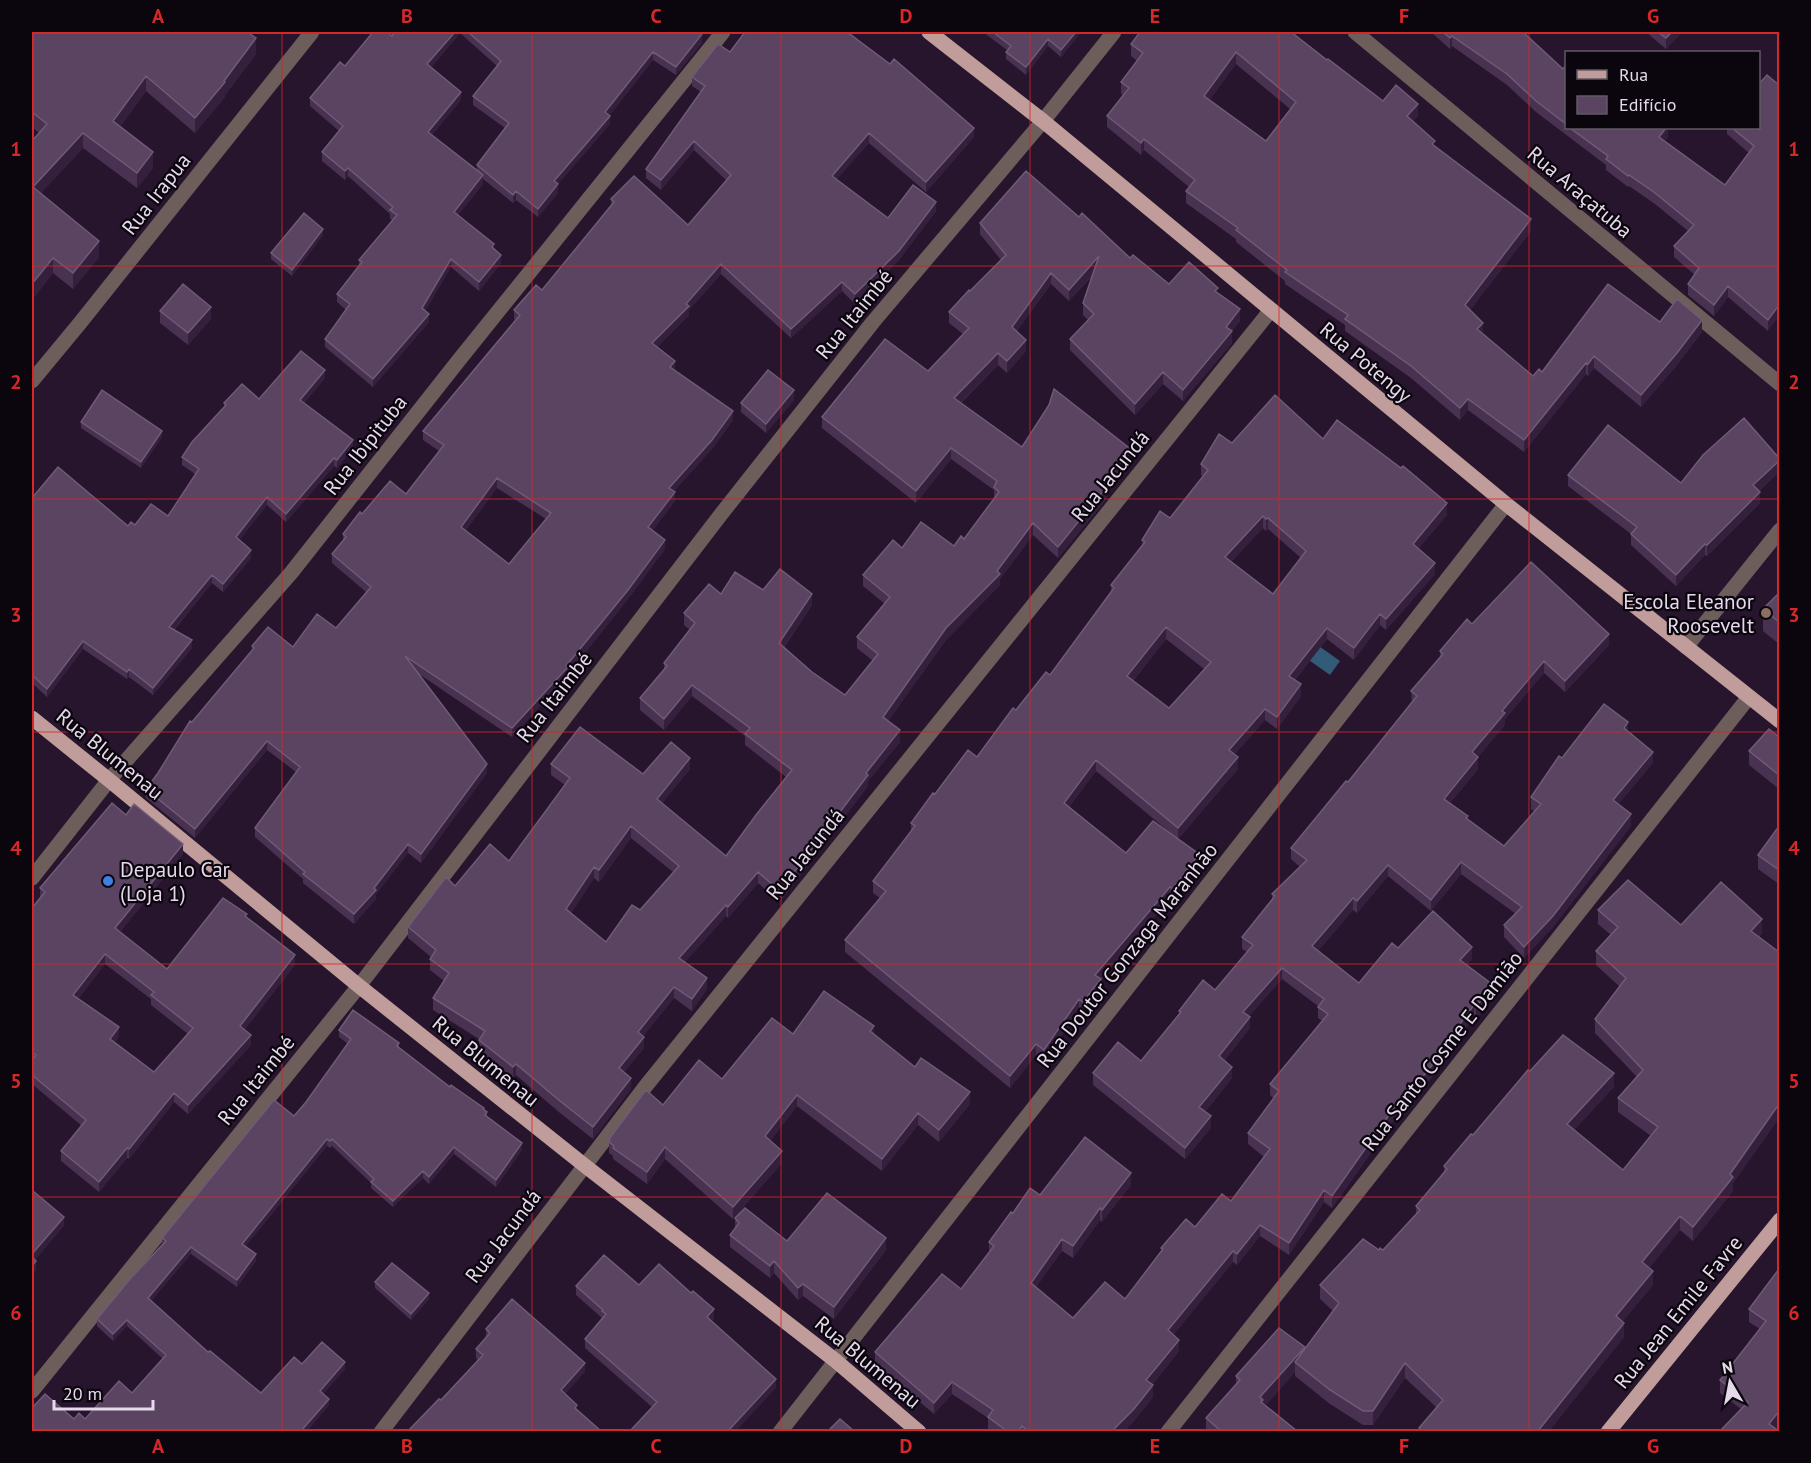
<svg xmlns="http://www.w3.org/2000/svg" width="1811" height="1463" font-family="'PT Sans',sans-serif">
<rect width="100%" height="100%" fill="#26152c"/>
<path fill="#315b77" d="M 1309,639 L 1340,661 L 1330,675 L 1299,653 Z"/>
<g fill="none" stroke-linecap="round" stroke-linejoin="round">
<path stroke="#6d5d5b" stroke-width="15" d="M 1355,32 L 1780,384
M 32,381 L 80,323 L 312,32
M 1686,647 L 1780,530
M 32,878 L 109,780 L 291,573 L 459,360 L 723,32
M 32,1391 L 359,986 L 722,513 L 873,322 L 1043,121 L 1114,32
M 381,1432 L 645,1087 L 1271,310
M 780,1432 L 1506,504
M 1168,1432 L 1749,697"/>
<path stroke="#c09d9a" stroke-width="15" d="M 929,32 L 1043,121 L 1506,504 L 1780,721
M 32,718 L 109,780 L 359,986 L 584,1165 L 836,1361 L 919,1432
M 1608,1432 L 1780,1220"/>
</g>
<path fill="#493251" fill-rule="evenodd" d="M 32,32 L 256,54 L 225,95 L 225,97 L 195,133 L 146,91 L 120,127 L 153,168 L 137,188 L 83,148 L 41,193 L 99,257 L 73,289 L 53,273 L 32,300 L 39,133 L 32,127 Z
M 395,32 L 698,32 L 702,43 L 676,75 L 653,60 L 609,116 L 610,124 L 558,184 L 558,193 L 538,217 L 516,200 L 513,203 L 483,179 L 483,184 L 458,215 L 494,249 L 501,263 L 479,291 L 451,267 L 425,311 L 429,322 L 373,387 L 325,347 L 325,339 L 346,310 L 337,302 L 337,294 L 359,265 L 359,260 L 393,220 L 390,219 L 390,214 L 348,176 L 345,180 L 322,161 L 322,152 L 339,131 L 310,106 L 310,98 L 345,66 L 392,36 ZM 460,33 L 497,66 L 473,96 L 473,105 L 505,128 L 477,165 L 477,170 L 432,135 L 461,100 L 431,68 Z
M 983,32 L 1081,32 L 1061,57 L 1048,46 L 1026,75 L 1006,59 L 1006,52 L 1007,50 Z
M 1140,32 L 1327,60 L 1383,101 L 1418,116 L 1413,121 L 1435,146 L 1531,231 L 1470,310 L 1483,333 L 1533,376 L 1660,322 L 1702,332 L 1677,365 L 1641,407 L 1594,368 L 1588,376 L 1586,374 L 1524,452 L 1468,410 L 1460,420 L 1411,378 L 1345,331 L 1345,325 L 1285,284 L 1285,281 L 1236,242 L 1236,239 L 1186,203 L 1186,191 L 1189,187 L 1144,150 L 1141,155 L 1107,127 L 1107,116 L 1123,95 L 1121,94 L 1121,82 L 1137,61 L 1131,56 L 1131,44 ZM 1236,64 L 1290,109 L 1266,141 L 1209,100 Z
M 1431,32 L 1523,32 L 1563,69 L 1566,65 L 1566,128 L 1668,128 L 1668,137 L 1664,141 L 1725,185 L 1749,153 L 1727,134 L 1727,128 L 1758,128 L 1779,85 L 1768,331 L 1728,297 L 1714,316 L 1688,295 L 1688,284 L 1695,275 L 1674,257 L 1674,246 L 1688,231 L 1655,204 L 1629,186 L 1628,187 L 1606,170 L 1606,165 L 1536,112 L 1507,85 L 1452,46 L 1450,49 Z
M 1646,32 L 1682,32 L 1666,49 Z
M 850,33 L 974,137 L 926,192 L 869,143 L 836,179 L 888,218 L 936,211 L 899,260 L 855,304 L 842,291 L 791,338 L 721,274 L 689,310 L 689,315 L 657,347 L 675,370 L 733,420 L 712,449 L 674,491 L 675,501 L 652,531 L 665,549 L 628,599 L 568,674 L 568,676 L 512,737 L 419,674 L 487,773 L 421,863 L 408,853 L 376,894 L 376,899 L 354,924 L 303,883 L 303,879 L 255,837 L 255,828 L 296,772 L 267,750 L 195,838 L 146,798 L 146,789 L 252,650 L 252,646 L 293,647 L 336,628 L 366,592 L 332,563 L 332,554 L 343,541 L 343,534 L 362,514 L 406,494 L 439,451 L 423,440 L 423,431 L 515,320 L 514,319 L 514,310 L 542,290 L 611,205 L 611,199 L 688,225 L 726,180 L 694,150 L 661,190 L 646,178 L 646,169 L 701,92 L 692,86 L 692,77 L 730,52 ZM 497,488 L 546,519 L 509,564 L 465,531 Z
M 1079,217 L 1130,258 L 1169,284 L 1218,294 L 1240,321 L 1232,331 L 1232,343 L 1183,401 L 1163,384 L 1135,415 L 1070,350 L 1070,339 L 1088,320 L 1083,315 L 1083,303 L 1093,275 L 1069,301 L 1051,284 L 1017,331 L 1026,351 L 1007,373 L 998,365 L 961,403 L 1022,447 L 1132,461 L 1112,485 L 1104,502 L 1058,558 L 1033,535 L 1000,579 L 1000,585 L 946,640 L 888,721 L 900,742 L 868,781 L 868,786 L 780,902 L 758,883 L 728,918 L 726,916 L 685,962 L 707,989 L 692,1011 L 674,998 L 643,1036 L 644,1048 L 624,1072 L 631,1089 L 593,1139 L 560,1113 L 516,1075 L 513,1078 L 479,1051 L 479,1039 L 433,1010 L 433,998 L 444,981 L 430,970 L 430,959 L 431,957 L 408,938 L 408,927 L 455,886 L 509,861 L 565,785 L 551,775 L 551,764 L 643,774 L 690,769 L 662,803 L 726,856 L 786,777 L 745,745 L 745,736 L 692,696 L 664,730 L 640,710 L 640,698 L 664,670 L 664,663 L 690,630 L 684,625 L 684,613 L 721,594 L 763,590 L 812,605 L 784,648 L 812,672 L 845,695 L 873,661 L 857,648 L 857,637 L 885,604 L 863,586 L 863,575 L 902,548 L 954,546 L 964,539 L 994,499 L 994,490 L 951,459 L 916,503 L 822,428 L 822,417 L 928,371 L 963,334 L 949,323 L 949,312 L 1001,260 L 980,234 L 980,223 ZM 631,838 L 673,872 L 640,910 L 606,942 L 571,913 L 594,878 L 599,882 Z
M 323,235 L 292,276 L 271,259 L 271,253 Z
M 160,311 L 211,319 L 188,345 L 160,323 Z
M 325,378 L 304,403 L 353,448 L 337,468 L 334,466 L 286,522 L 267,505 L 239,540 L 251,558 L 223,592 L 212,583 L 174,630 L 192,648 L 153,695 L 129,677 L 127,679 L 83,649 L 47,697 L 32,683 L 32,498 L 128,526 L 135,525 L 168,516 L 195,474 L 182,465 L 182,457 L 224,407 L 224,403 L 259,399 Z
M 794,400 L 766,433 L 741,412 L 741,403 Z
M 81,422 L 162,437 L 141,468 L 81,428 Z
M 1323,439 L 1447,515 L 1418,549 L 1435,574 L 1386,630 L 1380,625 L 1354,660 L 1327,639 L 1295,680 L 1301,696 L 1277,729 L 1265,720 L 1234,755 L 1238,769 L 1178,839 L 1199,865 L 1173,900 L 1170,899 L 1101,980 L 1101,991 L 1083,1013 L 1079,1010 L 1044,1061 L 1036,1055 L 1010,1088 L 845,952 L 845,940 L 880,898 L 873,893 L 873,881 L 911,833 L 911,823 L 935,794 L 977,757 L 1016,710 L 1050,675 L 1111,593 L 1111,585 L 1142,545 L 1142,540 L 1170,518 L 1203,477 L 1201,475 L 1201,464 L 1232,443 ZM 1263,528 L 1266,531 L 1268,529 L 1301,558 L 1273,594 L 1231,562 ZM 1166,639 L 1204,669 L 1169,708 L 1133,681 ZM 1096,771 L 1173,835 L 1126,853 L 1069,807 Z
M 1779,458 L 1779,472 L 1759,491 L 1760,503 L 1707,556 L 1705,555 L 1676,586 L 1631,545 L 1631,534 L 1568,486 L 1568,475 L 1681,483 Z
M 1779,593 L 1779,644 L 1763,631 L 1763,609 Z
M 1472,624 L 1609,645 L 1565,692 L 1544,673 L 1505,719 L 1505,725 L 1478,757 L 1478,769 L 1450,803 L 1468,820 L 1504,846 L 1534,811 L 1531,809 L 1531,797 L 1562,758 L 1628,731 L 1653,763 L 1618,804 L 1631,826 L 1553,927 L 1524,958 L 1504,937 L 1504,925 L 1516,914 L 1461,874 L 1431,911 L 1388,876 L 1357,913 L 1353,910 L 1318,951 L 1359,983 L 1398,948 L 1472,959 L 1466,965 L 1493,997 L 1476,1019 L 1474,1017 L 1445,1057 L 1445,1060 L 1417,1096 L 1413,1093 L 1332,1208 L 1324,1202 L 1289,1255 L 1260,1236 L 1237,1265 L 1233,1262 L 1173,1335 L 1179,1351 L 1152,1385 L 1153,1397 L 1134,1421 L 1124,1431 L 992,1431 L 988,1429 L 988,1418 L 952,1394 L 934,1414 L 875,1364 L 875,1352 L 961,1289 L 989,1253 L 989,1242 L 1013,1213 L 1040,1195 L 1131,1185 L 1102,1222 L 1100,1220 L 1073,1258 L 1062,1251 L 1036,1287 L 1073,1318 L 1125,1299 L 1161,1252 L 1161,1248 L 1195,1227 L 1231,1201 L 1264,1157 L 1248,1144 L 1248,1133 L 1274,1099 L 1270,1095 L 1270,1084 L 1322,1021 L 1318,1018 L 1318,1006 L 1282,979 L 1249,1016 L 1250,1028 L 1224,1061 L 1232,1078 L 1205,1112 L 1211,1128 L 1185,1159 L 1093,1085 L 1093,1073 L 1141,1061 L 1179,1014 L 1179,1011 L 1215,990 L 1247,952 L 1242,949 L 1242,937 L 1272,900 L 1272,894 L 1300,867 L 1291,859 L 1291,848 L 1348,782 L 1412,703 L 1411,691 L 1440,657 L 1440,651 Z
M 1779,737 L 1779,789 L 1749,765 L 1749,751 Z
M 126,815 L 183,854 L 120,932 L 167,969 L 247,918 L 295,965 L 244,1030 L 251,1045 L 188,1114 L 174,1102 L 129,1159 L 127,1158 L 99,1192 L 61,1161 L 61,1151 L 82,1126 L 32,1084 L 32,908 L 40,898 L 40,888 ZM 105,964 L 151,999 L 151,1005 L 188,1034 L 154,1072 L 115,1042 L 119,1036 L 78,999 Z
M 1779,826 L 1779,884 L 1758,869 L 1758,855 Z
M 1598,910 L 1681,925 L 1762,933 L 1759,937 L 1779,952 L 1779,1118 L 1733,1183 L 1733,1191 L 1693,1241 L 1680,1230 L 1649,1268 L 1653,1285 L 1623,1321 L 1624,1337 L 1549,1431 L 1419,1431 L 1419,1428 L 1437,1408 L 1405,1378 L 1373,1425 L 1363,1425 L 1330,1404 L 1295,1376 L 1295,1372 L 1265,1406 L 1297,1431 L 1206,1431 L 1206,1418 L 1236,1384 L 1236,1376 L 1305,1348 L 1333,1311 L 1320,1299 L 1320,1285 L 1379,1250 L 1383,1250 L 1416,1214 L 1416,1206 L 1444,1172 L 1444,1166 L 1530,1071 L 1614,1087 L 1574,1130 L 1623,1170 L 1651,1136 L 1618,1112 L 1618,1098 L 1637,1077 L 1595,1033 L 1595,1019 L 1620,987 L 1596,965 L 1596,951 L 1611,935 L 1598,924 Z
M 353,1010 L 399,1043 L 399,1048 L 450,1087 L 451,1085 L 484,1108 L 484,1110 L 487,1112 L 487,1117 L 522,1143 L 522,1150 L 496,1187 L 454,1154 L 429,1184 L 423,1178 L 393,1207 L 371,1188 L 371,1183 L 332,1146 L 330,1148 L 327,1146 L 245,1247 L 256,1254 L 256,1261 L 237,1287 L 191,1254 L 151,1301 L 208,1352 L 210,1351 L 261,1393 L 294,1357 L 302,1364 L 322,1342 L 345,1362 L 345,1369 L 323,1394 L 329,1399 L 329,1405 L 307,1431 L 32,1431 L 32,1408 L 45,1394 L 74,1419 L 79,1413 L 85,1419 L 119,1381 L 132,1393 L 163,1359 L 127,1326 L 113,1341 L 97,1326 L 97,1319 L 130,1279 L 162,1244 L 162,1238 L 274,1100 L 294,1116 L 306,1102 L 348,1044 L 339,1037 L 339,1030 Z
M 793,1034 L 874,1034 L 915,1067 L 970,1104 L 939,1142 L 918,1125 L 882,1171 L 797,1106 L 770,1141 L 782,1163 L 733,1219 L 665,1159 L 647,1184 L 613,1159 L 613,1156 L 609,1153 L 609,1139 L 663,1105 L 722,1079 Z
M 735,1218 L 787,1241 L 886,1250 L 834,1319 L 803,1296 L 798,1300 L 774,1273 L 770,1278 L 730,1247 L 730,1235 L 735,1228 Z
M 1779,1269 L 1779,1424 L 1775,1428 L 1741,1409 L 1720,1393 L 1720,1380 L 1760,1329 L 1749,1322 L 1749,1309 Z
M 375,1282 L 429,1299 L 411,1320 L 375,1288 Z
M 639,1285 L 714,1318 L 712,1321 L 776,1388 L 652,1407 L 585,1348 L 585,1339 L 602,1318 L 576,1295 L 576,1286 Z
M 486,1329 L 585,1372 L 441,1400 L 478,1360 L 476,1358 L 476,1349 L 486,1338 Z"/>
<path fill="#341f3c" d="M 455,32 L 460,32 L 460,33 L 427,73 L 427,64 Z
M 1076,32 L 1081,32 L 1061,57 L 1061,50 Z
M 1672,32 L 1682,32 L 1666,49 L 1666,38 Z
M 702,34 L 702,43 L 676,75 L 676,67 Z
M 1452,36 L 1452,46 L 1450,49 L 1450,38 Z
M 256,38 L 256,54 L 225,95 L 225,97 L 195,133 L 195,118 Z
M 1048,39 L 1048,46 L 1026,75 L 1026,67 Z
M 653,52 L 653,60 L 605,121 L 605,112 Z
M 1236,52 L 1236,64 L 1204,108 L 1204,96 Z
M 146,76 L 146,91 L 113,137 L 113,121 Z
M 461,92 L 461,100 L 428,140 L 428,132 Z
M 1418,104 L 1418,116 L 1407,128 L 1407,116 Z
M 610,116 L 610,124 L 558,184 L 558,193 L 538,217 L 538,209 L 554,181 Z
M 974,128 L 974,137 L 926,192 L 926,182 Z
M 1666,128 L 1668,128 L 1668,137 L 1659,148 L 1659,137 Z
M 83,133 L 83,148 L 33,202 L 33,187 Z
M 869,133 L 869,143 L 832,185 L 832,176 Z
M 1144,139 L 1144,150 L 1141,155 L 1141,143 Z
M 694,141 L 694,150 L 661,190 L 661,180 Z
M 153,152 L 153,168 L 137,188 L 137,173 Z
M 348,168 L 348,176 L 345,180 L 345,171 Z
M 483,175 L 483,184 L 454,220 L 454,212 Z
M 516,191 L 516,200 L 513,203 L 513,195 Z
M 936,202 L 936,211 L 899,260 L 855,304 L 855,294 Z
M 1531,219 L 1531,231 L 1465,317 L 1465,305 Z
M 323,229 L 323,235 L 292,276 L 292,270 Z
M 99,241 L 99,257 L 73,289 L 73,273 Z
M 501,255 L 501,263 L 479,291 L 479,282 Z
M 1099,256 L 1099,267 L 1069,301 L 1069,290 Z
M 53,258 L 53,273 L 32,300 L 32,284 Z
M 451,259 L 451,267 L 422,316 L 422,308 Z
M 721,264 L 721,274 L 689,310 L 689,315 L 652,352 L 652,343 Z
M 1051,273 L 1051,284 L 1012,338 L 1012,327 Z
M 842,282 L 842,291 L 791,338 L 791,329 Z
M 1728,286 L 1728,297 L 1714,316 L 1714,305 Z
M 1779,305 L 1779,316 L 1768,331 L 1768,320 Z
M 211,307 L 211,319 L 188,345 L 188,333 Z
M 1240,309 L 1240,321 L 1228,336 L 1232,331 L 1232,343 L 1183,401 L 1183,390 Z
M 429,314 L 429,322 L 373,387 L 373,379 Z
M 1702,320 L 1702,332 L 1677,365 L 1641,407 L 1641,395 Z
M 1483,323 L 1483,335 L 1477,329 Z
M 1026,340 L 1026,351 L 1007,373 L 1007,361 Z
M 998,353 L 998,365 L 954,409 L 954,398 Z
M 1594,356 L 1594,368 L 1588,376 L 1588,364 Z
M 675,361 L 675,370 L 670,367 Z
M 1586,363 L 1586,374 L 1524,452 L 1524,440 Z
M 325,370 L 325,378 L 300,407 L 300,400 Z
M 1163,372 L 1163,384 L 1135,415 L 1135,404 Z
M 794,390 L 794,400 L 766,433 L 766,424 Z
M 1468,399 L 1468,410 L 1460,420 L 1460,408 Z
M 733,411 L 733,420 L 712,449 L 669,497 L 669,488 Z
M 162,431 L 162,437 L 141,468 L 141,462 Z
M 353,440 L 353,448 L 337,468 L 337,460 Z
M 951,448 L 951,459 L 916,503 L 916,491 Z
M 1132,450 L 1132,461 L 1112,485 L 1104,502 L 1058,558 L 1058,547 L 1112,474 Z
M 334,458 L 334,466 L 286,522 L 286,514 Z
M 1779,461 L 1779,472 L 1753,496 L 1753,485 Z
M 497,478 L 497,488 L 461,536 L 461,527 Z
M 675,492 L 675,501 L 648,536 L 648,527 Z
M 1760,492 L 1760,503 L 1707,556 L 1707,545 Z
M 267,497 L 267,505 L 236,545 L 236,537 Z
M 1447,503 L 1447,515 L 1413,555 L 1413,544 Z
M 1263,516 L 1263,528 L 1225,569 L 1225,557 Z
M 1268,518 L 1268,529 L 1266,531 L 1266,519 Z
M 1033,523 L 1033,535 L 1000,579 L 1000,585 L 946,640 L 883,728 L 883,717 L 946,628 L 997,571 Z
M 665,540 L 665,549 L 628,599 L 568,674 L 568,676 L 512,737 L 512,728 L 566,666 Z
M 1705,544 L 1705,555 L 1676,586 L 1676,575 Z
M 251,550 L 251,558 L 223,592 L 223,584 Z
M 1435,563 L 1435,574 L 1386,630 L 1386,619 Z
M 212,575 L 212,583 L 169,635 L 169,627 Z
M 812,594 L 812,605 L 779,655 L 779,643 Z
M 1380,614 L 1380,625 L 1354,660 L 1354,648 Z
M 1166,627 L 1166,639 L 1127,688 L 1127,676 Z
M 1327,628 L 1327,639 L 1289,687 L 1289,676 Z
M 1609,634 L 1609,645 L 1565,692 L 1565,681 Z
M 192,640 L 192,648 L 153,695 L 153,688 Z
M 83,641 L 83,649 L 47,697 L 47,689 Z
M 1544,661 L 1544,673 L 1505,719 L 1505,725 L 1472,764 L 1472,752 L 1502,711 Z
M 129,669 L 129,677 L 127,679 L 127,672 Z
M 1301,684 L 1301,696 L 1277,729 L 1277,717 Z
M 692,685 L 692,696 L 664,730 L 664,719 Z
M 1265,709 L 1265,720 L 1229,761 L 1229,750 Z
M 1628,722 L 1628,734 L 1624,728 Z
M 900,730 L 900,742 L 868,781 L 868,786 L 780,902 L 780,891 L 866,773 Z
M 267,741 L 267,750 L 195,838 L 195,829 Z
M 1653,752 L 1653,763 L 1613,811 L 1613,800 Z
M 1238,757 L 1238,769 L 1178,839 L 1178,828 Z
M 1478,757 L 1478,769 L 1444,810 L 1444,799 Z
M 690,758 L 690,769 L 657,810 L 657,799 Z
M 1096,760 L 1096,771 L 1064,814 L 1064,803 Z
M 487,764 L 487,773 L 421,863 L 421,854 Z
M 1631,814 L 1631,826 L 1553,927 L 1524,958 L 1524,947 Z
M 631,826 L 631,838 L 599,882 L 599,870 Z
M 183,844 L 183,854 L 115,938 L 115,928 Z
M 408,844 L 408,853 L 376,894 L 376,899 L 354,924 L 354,914 Z
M 1199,854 L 1199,865 L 1173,900 L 1173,889 Z
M 1461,862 L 1461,874 L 1431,911 L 1431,900 Z
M 1388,865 L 1388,876 L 1357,913 L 1357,901 Z
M 594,867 L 594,878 L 566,920 L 566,909 Z
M 758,872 L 758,883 L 728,918 L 728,907 Z
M 1170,887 L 1170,899 L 1101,980 L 1101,991 L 1083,1013 L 1083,1002 L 1095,975 Z
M 1353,898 L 1353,910 L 1312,958 L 1312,946 Z
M 726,905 L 726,916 L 679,969 L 679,958 Z
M 1762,919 L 1762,933 L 1751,945 L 1751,931 Z
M 1472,947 L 1472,959 L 1460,972 L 1460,960 Z
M 105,954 L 105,964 L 73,1005 L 73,995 Z
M 295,955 L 295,965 L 240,1036 L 240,1026 Z
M 1282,968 L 1282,979 L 1243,1023 L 1243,1012 Z
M 707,978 L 707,989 L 692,1011 L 692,999 Z
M 1493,985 L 1493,997 L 1476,1019 L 1476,1007 Z
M 674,987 L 674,998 L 638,1043 L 638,1032 Z
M 1079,999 L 1079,1010 L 1044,1061 L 1044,1050 Z
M 1474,1005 L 1474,1017 L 1445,1057 L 1445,1060 L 1417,1096 L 1417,1084 Z
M 1250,1017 L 1250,1028 L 1219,1068 L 1219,1056 Z
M 874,1026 L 874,1037 L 870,1031 Z
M 119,1027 L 119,1036 L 110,1049 L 110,1039 Z
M 251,1035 L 251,1045 L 188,1114 L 188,1105 Z
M 644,1037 L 644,1048 L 619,1079 L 619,1068 Z
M 1036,1044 L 1036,1055 L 1010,1088 L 1010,1076 Z
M 516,1064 L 516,1075 L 513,1078 L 513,1067 Z
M 1232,1067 L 1232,1078 L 1199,1119 L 1199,1107 Z
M 1614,1073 L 1614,1087 L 1567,1138 L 1567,1124 Z
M 631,1078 L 631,1089 L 593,1139 L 593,1127 Z
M 1413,1081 L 1413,1093 L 1332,1208 L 1332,1196 Z
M 970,1092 L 970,1104 L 939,1142 L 939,1130 Z
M 174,1093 L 174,1102 L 129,1159 L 129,1149 Z
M 797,1095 L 797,1106 L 765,1148 L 765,1136 Z
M 1779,1104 L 1779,1118 L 1733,1183 L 1733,1191 L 1693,1241 L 1693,1227 Z
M 918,1113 L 918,1125 L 882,1171 L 882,1159 Z
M 1211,1116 L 1211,1128 L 1185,1159 L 1185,1148 Z
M 327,1139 L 327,1146 L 242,1251 L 242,1244 Z
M 522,1143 L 522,1150 L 496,1187 L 496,1180 Z
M 454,1147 L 454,1154 L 429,1184 L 429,1177 Z
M 665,1147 L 665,1159 L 647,1184 L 647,1172 Z
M 127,1148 L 127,1158 L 99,1192 L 99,1182 Z
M 782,1151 L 782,1163 L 733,1219 L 733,1207 Z
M 423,1171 L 423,1178 L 393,1207 L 393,1201 Z
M 1131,1173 L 1131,1185 L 1102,1222 L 1102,1210 Z
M 1324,1190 L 1324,1202 L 1289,1255 L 1289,1243 Z
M 1100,1208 L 1100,1220 L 1073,1258 L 1073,1246 Z
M 1680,1216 L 1680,1230 L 1642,1276 L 1642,1262 Z
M 64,1217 L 64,1226 L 32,1264 L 32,1254 Z
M 1260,1225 L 1260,1236 L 1237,1265 L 1237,1254 Z
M 886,1238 L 886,1250 L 834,1319 L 834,1307 Z
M 1062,1239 L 1062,1251 L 1031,1294 L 1031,1283 Z
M 191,1247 L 191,1254 L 148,1305 L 148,1298 Z
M 1233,1251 L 1233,1262 L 1168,1342 L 1168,1330 Z
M 256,1254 L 256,1261 L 237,1287 L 237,1280 Z
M 36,1261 L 36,1270 L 32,1276 L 32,1266 Z
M 774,1261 L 774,1273 L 770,1278 L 770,1266 Z
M 1653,1271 L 1653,1285 L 1616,1330 L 1616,1316 Z
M 803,1284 L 803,1296 L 798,1300 L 798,1288 Z
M 429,1293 L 429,1299 L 411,1320 L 411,1314 Z
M 714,1309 L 714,1318 L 707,1326 L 707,1317 Z
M 127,1320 L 127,1326 L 113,1341 L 113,1334 Z
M 1624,1323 L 1624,1337 L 1549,1431 L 1538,1431 Z
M 1179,1340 L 1179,1351 L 1146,1392 L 1146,1380 Z
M 1305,1347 L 1295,1362 L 1295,1372 L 1263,1408 L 1263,1413 L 1260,1397 Z
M 345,1362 L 345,1369 L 320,1397 L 320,1391 Z
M 585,1363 L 585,1372 L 561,1399 L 561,1390 Z
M 1405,1363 L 1405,1378 L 1373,1425 L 1373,1411 Z
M 776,1379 L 776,1388 L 736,1431 L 728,1431 Z
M 952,1382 L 952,1394 L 934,1414 L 934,1403 Z
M 1153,1385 L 1153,1397 L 1134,1421 L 1124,1431 L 1112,1431 Z
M 329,1399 L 329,1405 L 307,1431 L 301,1431 Z
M 1779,1411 L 1779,1424 L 1773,1431 L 1769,1424 Z"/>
<path fill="#5a4462" stroke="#6f5b77" stroke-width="1.5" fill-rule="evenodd" d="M 32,32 L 247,32 L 256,38 L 224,81 L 225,82 L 195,118 L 146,76 L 113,121 L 153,152 L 137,173 L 83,133 L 33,187 L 99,241 L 73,273 L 53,258 L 32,284 L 32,141 L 47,124 L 32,112 Z
M 373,32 L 387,32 L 392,36 L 395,32 L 455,32 L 427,64 L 461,92 L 428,132 L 483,175 L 454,212 L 494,244 L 492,247 L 501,255 L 479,282 L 451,259 L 422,308 L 429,314 L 373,379 L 325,339 L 350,304 L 337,294 L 362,262 L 359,260 L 397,215 L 390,210 L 393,207 L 348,168 L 345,171 L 322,152 L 343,126 L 310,98 L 340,62 L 345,66 Z
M 468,32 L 698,32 L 702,34 L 676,67 L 653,52 L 605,112 L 610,116 L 554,181 L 558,184 L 538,209 L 516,191 L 513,195 L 477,165 L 509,123 L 473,96 L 501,61 Z
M 745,32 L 847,32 L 890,64 L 894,59 L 974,128 L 926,182 L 869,133 L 832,176 L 888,218 L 913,185 L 936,202 L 899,251 L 855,294 L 842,282 L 791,329 L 721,264 L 686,304 L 689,306 L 652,343 L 675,361 L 670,367 L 733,411 L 712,440 L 669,488 L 675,492 L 648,527 L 665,540 L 628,590 L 566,666 L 568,667 L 512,728 L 405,656 L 487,764 L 421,854 L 408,844 L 374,888 L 376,890 L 354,914 L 303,874 L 305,872 L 255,828 L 300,767 L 267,741 L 195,829 L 146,789 L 158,773 L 190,721 L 192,722 L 254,648 L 252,646 L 268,627 L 293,647 L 317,614 L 336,628 L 371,587 L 332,554 L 346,537 L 343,534 L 360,512 L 362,514 L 390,481 L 406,494 L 444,445 L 423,431 L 520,315 L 514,310 L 536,285 L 542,290 L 614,202 L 611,199 L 634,176 L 688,225 L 731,175 L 694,141 L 661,180 L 646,169 L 705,86 L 692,77 L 718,44 L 730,52 ZM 497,478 L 551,513 L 509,564 L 461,527 Z
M 993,32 L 1076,32 L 1061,50 L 1048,39 L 1026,67 L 1006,52 L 1011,46 Z
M 1140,32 L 1291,32 L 1327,60 L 1328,59 L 1383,101 L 1396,85 L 1418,104 L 1407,116 L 1435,141 L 1432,144 L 1531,219 L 1465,305 L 1483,323 L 1477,329 L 1533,376 L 1539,369 L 1542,372 L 1608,284 L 1660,322 L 1677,299 L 1702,320 L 1677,353 L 1641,395 L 1594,356 L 1588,364 L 1586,363 L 1524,440 L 1468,399 L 1460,408 L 1411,366 L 1345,319 L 1348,315 L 1285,272 L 1287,270 L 1236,230 L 1238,228 L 1186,191 L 1195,180 L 1144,139 L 1141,143 L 1107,116 L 1129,88 L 1121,82 L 1143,53 L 1131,44 ZM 1236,52 L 1296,102 L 1266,141 L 1204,96 Z
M 1443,32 L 1523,32 L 1563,69 L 1566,65 L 1566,124 L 1536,101 L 1507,74 L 1452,36 L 1450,38 Z
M 1658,32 L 1672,32 L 1666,38 Z
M 1767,75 L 1779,85 L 1779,305 L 1768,320 L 1728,286 L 1714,305 L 1688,284 L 1699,268 L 1674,246 L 1694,225 L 1655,193 L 1629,175 L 1628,176 L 1606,159 L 1608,156 L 1570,128 L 1666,128 L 1659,137 L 1725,185 L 1754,146 L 1732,128 L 1758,128 L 1758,85 Z
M 1026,171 L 1079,217 L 1082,213 L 1130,258 L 1133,255 L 1169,284 L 1189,262 L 1218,288 L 1215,291 L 1240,309 L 1226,327 L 1232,331 L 1183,390 L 1163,372 L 1135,404 L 1070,339 L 1094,314 L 1083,303 L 1099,256 L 1069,290 L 1051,273 L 1012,327 L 1026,340 L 1007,361 L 998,353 L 954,398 L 1022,447 L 1049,405 L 1054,389 L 1132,450 L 1112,474 L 1104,490 L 1058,547 L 1033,523 L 997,571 L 1000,574 L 946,628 L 883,717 L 900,730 L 866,773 L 868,775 L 780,891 L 758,872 L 728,907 L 726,905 L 679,958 L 707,978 L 692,999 L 674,987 L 638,1032 L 644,1037 L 619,1068 L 631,1078 L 593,1127 L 560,1101 L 516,1064 L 513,1067 L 479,1040 L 485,1031 L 433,998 L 449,973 L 430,959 L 436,950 L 408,927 L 446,877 L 455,886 L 490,844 L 509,861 L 570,778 L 551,764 L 580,727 L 643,774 L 671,742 L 690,758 L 657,799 L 726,856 L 756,815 L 792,770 L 745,734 L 750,728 L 692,685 L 664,719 L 640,698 L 667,666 L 664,663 L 695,623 L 684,613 L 709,584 L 721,594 L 735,572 L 763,590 L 780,569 L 812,594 L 779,643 L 812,672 L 845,695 L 878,654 L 857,637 L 890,597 L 863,575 L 893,540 L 902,548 L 921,522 L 954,546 L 961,536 L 964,539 L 999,492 L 994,487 L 997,481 L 951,448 L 916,491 L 822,417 L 885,339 L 928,371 L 969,328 L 949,312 L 969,290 L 970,291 L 1006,255 L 980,223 ZM 631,826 L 679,866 L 640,910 L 632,905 L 606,942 L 566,909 L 594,867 L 599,870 Z
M 304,213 L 323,229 L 292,270 L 271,253 Z
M 183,284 L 211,307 L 188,333 L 160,311 Z
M 301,351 L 325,370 L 300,400 L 353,440 L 337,460 L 334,458 L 286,514 L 267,497 L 236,537 L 251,550 L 223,584 L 212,575 L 169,627 L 192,640 L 153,688 L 129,669 L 127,672 L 83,641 L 47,689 L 32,675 L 32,498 L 58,467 L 128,526 L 131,522 L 135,525 L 151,504 L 168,516 L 199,469 L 182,457 L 192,442 L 226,405 L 224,403 L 242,384 L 259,399 Z
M 768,370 L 794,390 L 766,424 L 741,403 Z
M 102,390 L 162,431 L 141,462 L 81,422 Z
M 1275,395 L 1323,439 L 1337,420 L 1401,468 L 1403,466 L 1447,503 L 1413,544 L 1435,563 L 1386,619 L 1380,614 L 1354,648 L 1327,628 L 1289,676 L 1301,684 L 1277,717 L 1265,709 L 1229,750 L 1238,757 L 1178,828 L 1096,760 L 1064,803 L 1126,853 L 1153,821 L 1199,854 L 1173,889 L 1170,887 L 1095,975 L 1101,979 L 1083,1002 L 1079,999 L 1044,1050 L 1036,1044 L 1010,1076 L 845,940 L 886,891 L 873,881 L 915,826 L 911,823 L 933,793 L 935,794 L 968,750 L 977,757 L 1013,708 L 1016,710 L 1046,672 L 1050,675 L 1114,588 L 1111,585 L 1145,542 L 1142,540 L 1160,511 L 1170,518 L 1208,470 L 1201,464 L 1219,434 L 1232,443 ZM 1263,516 L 1266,519 L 1268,518 L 1306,551 L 1273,594 L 1225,557 ZM 1166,627 L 1211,662 L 1169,708 L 1127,676 Z
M 1744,418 L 1779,458 L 1779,461 L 1753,485 L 1760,492 L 1707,545 L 1705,544 L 1676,575 L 1631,534 L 1637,527 L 1568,475 L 1608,425 L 1681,483 L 1703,455 Z
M 1531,562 L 1609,634 L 1565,681 L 1544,661 L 1502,711 L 1505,713 L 1472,752 L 1478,757 L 1444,799 L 1468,816 L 1466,818 L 1504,846 L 1541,804 L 1531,797 L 1559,756 L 1562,758 L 1604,704 L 1628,722 L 1624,728 L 1653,752 L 1613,800 L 1631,814 L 1553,916 L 1524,947 L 1504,925 L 1522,907 L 1461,862 L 1431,900 L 1388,865 L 1357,901 L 1353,898 L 1312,946 L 1359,983 L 1392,943 L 1398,948 L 1433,911 L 1472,947 L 1460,960 L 1493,985 L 1476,1007 L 1474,1005 L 1443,1047 L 1445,1049 L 1417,1084 L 1413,1081 L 1332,1196 L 1324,1190 L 1289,1243 L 1260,1225 L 1237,1254 L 1233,1251 L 1168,1330 L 1179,1340 L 1146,1380 L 1153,1385 L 1134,1409 L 1112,1431 L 1028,1431 L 1022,1426 L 1018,1431 L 1007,1431 L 988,1417 L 993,1410 L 952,1382 L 934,1403 L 875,1352 L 942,1274 L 961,1289 L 994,1246 L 989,1242 L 1011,1212 L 1013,1213 L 1030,1188 L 1040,1195 L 1085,1137 L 1131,1173 L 1102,1210 L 1100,1208 L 1073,1246 L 1062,1239 L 1031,1283 L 1073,1318 L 1105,1282 L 1125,1299 L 1163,1249 L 1161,1248 L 1186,1219 L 1195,1227 L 1222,1194 L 1231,1201 L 1270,1149 L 1248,1133 L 1279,1091 L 1270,1084 L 1328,1014 L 1318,1007 L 1324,999 L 1282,968 L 1243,1012 L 1250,1017 L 1219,1056 L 1232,1067 L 1199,1107 L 1211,1116 L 1185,1148 L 1093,1073 L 1118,1042 L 1141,1061 L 1181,1012 L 1179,1011 L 1203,980 L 1215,990 L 1253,945 L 1242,937 L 1275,896 L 1272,894 L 1307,860 L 1291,848 L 1346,781 L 1348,782 L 1417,696 L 1411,691 L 1443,654 L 1440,651 L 1467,619 L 1472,624 Z
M 1779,593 L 1779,622 L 1763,609 Z
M 1769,729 L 1779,737 L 1779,775 L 1749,751 Z
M 112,803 L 126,815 L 134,804 L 183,844 L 115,928 L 167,969 L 223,898 L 247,914 L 245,916 L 295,955 L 240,1026 L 251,1035 L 188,1105 L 174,1093 L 129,1149 L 127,1148 L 99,1182 L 61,1151 L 86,1120 L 32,1075 L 32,1061 L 36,1055 L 32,1052 L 32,908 L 45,892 L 40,888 ZM 105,954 L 154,992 L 151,995 L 193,1028 L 154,1072 L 110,1039 L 119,1027 L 73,995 Z
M 1779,826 L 1779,870 L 1758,855 Z
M 1628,880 L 1681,925 L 1721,882 L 1762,919 L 1751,931 L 1779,952 L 1779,1104 L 1730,1174 L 1733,1177 L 1693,1227 L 1680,1216 L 1642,1262 L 1653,1271 L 1616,1316 L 1624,1323 L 1538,1431 L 1423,1431 L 1419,1428 L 1443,1400 L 1405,1363 L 1373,1411 L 1363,1411 L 1330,1390 L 1295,1362 L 1339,1303 L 1320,1285 L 1363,1239 L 1379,1250 L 1380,1248 L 1383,1250 L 1420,1210 L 1416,1206 L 1447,1169 L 1444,1166 L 1471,1134 L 1473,1135 L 1528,1070 L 1530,1071 L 1563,1035 L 1614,1073 L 1567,1124 L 1623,1170 L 1658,1127 L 1618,1098 L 1643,1070 L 1595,1019 L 1626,978 L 1596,951 L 1618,927 L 1598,910 Z
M 824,991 L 874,1026 L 870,1031 L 915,1067 L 921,1058 L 970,1092 L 939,1130 L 918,1113 L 882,1159 L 797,1095 L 765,1136 L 782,1151 L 733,1207 L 665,1147 L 647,1172 L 613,1148 L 614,1146 L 609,1142 L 610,1140 L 609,1139 L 646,1090 L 663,1105 L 699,1060 L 722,1079 L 772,1018 L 793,1034 Z
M 353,1010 L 399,1043 L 397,1046 L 450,1087 L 451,1085 L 484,1108 L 483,1109 L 487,1112 L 485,1115 L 522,1143 L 496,1180 L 454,1147 L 429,1177 L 423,1171 L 393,1201 L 371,1182 L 374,1179 L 332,1139 L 330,1141 L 327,1139 L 242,1244 L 256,1254 L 237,1280 L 191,1247 L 148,1298 L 208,1352 L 210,1351 L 261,1393 L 294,1357 L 302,1364 L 322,1342 L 345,1362 L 320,1391 L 329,1399 L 301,1431 L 32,1431 L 32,1408 L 45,1394 L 74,1419 L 79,1413 L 85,1419 L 119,1381 L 132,1393 L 166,1355 L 127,1320 L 113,1334 L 97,1319 L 130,1279 L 166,1241 L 162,1238 L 274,1100 L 294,1116 L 306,1102 L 351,1039 L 339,1030 Z
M 33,1191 L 64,1217 L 32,1254 L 32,1192 Z
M 827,1193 L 886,1238 L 834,1307 L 803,1284 L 798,1288 L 774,1261 L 770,1266 L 730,1235 L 739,1223 L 735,1218 L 745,1208 L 787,1241 Z
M 604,1255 L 639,1285 L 659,1264 L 691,1293 L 693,1291 L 714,1309 L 707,1317 L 776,1379 L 728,1431 L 630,1431 L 657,1402 L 585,1339 L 606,1314 L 602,1311 L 603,1310 L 576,1286 Z
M 32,1257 L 36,1261 L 32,1266 Z
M 392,1263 L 429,1293 L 411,1314 L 375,1282 Z
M 1779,1269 L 1779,1411 L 1769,1424 L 1779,1431 L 1720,1431 L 1748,1402 L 1720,1380 L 1766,1321 L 1749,1309 Z
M 512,1299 L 585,1363 L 561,1390 L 577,1405 L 575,1408 L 601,1431 L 408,1431 L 439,1399 L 441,1400 L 483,1355 L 476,1349 L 490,1333 L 486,1329 Z
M 1279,1328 L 1305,1347 L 1260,1397 L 1263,1400 L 1261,1402 L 1297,1431 L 1221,1431 L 1206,1418 L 1240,1380 L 1236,1376 Z
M 840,1419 L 854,1431 L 828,1431 Z"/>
<path fill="none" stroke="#d62828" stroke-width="1.5" stroke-opacity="0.55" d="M 282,32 L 282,1432M 532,32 L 532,1432M 781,32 L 781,1432M 1030,32 L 1030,1432M 1279,32 L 1279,1432M 1529,32 L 1529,1432M 32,266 L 1780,266M 32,499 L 1780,499M 32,732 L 1780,732M 32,964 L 1780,964M 32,1197 L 1780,1197"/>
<circle fill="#8d6e63" stroke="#0b050e" stroke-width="2" cx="1766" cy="613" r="6"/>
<circle fill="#3f7fe0" stroke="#0b050e" stroke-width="2" cx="108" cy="881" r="6"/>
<g text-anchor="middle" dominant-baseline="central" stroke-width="4.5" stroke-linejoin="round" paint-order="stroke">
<g font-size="21" fill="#e5daea" stroke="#0b050e">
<text transform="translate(1580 192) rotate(40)">Rua Araçatuba</text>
<text transform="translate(156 194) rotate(-52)">Rua Irapua</text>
<text transform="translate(854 314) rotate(-51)">Rua Itaimbé</text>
<text transform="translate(1366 362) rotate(40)">Rua Potengy</text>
<text transform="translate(365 445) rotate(-52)">Rua Ibipituba</text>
<text transform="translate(1110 476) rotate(-51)">Rua Jacundá</text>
<text transform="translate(554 697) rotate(-52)">Rua Itaimbé</text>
<text transform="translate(110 754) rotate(39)">Rua Blumenau</text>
<text transform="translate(805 854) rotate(-51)">Rua Jacundá</text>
<text transform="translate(1127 955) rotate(-52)">Rua Doutor Gonzaga Maranhão</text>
<text transform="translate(1442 1051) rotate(-52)">Rua Santo Cosme E Damião</text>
<text transform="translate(486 1061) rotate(39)">Rua Blumenau</text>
<text transform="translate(256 1080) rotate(-51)">Rua Itaimbé</text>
<text transform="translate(503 1236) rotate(-53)">Rua Jacundá</text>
<text transform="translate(1678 1312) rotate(-51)">Rua Jean Emile Favre</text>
<text transform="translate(868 1362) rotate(40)">Rua Blumenau</text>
</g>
<g font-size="21" fill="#e5daea" stroke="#0b050e" text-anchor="end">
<text x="1754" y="601">Escola Eleanor<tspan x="1754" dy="24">Roosevelt</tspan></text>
<text x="120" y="869" text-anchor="start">Depaulo Car<tspan x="120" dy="24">(Loja 1)</tspan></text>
</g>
</g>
<rect width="1811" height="1463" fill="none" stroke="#0b050e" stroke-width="66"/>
<rect x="1565" y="51" width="195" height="78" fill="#0b050e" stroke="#625a66" stroke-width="1.5"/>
<rect x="1577" y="70" width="30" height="9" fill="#c09d9a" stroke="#625a66" stroke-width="1.5"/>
<text x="1619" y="81" font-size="18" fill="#e5daea">Rua</text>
<rect x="1577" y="96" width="30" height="18" fill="#5a4462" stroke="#625a66" stroke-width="1.5"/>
<text x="1619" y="111" font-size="18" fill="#e5daea">Edifício</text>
<g transform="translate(1730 1382) rotate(350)" stroke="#0b050e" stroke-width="4.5" paint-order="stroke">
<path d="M0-4.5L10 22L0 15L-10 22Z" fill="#e5daea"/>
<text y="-9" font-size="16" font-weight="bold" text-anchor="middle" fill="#e5daea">N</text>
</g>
<path d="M54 1400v9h99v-9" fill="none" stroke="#e5daea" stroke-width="3"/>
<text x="63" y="1400" font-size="18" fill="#e5daea" stroke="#0b050e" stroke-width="4.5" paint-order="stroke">20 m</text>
<rect x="33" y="33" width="1745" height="1397" fill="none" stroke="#d62828" stroke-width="2"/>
<g font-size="20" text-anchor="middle" font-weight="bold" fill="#d62828">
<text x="158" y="23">A</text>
<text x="407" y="23">B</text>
<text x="656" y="23">C</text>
<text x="906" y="23">D</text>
<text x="1155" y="23">E</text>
<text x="1404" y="23">F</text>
<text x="1653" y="23">G</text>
<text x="16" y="156">1</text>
<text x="1794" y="156">1</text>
<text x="16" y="389">2</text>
<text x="1794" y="389">2</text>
<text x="16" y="622">3</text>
<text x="1794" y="622">3</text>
<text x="16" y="855">4</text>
<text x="1794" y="855">4</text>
<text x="16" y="1088">5</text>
<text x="1794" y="1088">5</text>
<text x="16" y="1320">6</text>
<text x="1794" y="1320">6</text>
<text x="158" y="1453">A</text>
<text x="407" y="1453">B</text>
<text x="656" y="1453">C</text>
<text x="906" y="1453">D</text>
<text x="1155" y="1453">E</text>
<text x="1404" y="1453">F</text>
<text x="1653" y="1453">G</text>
</g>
</svg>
